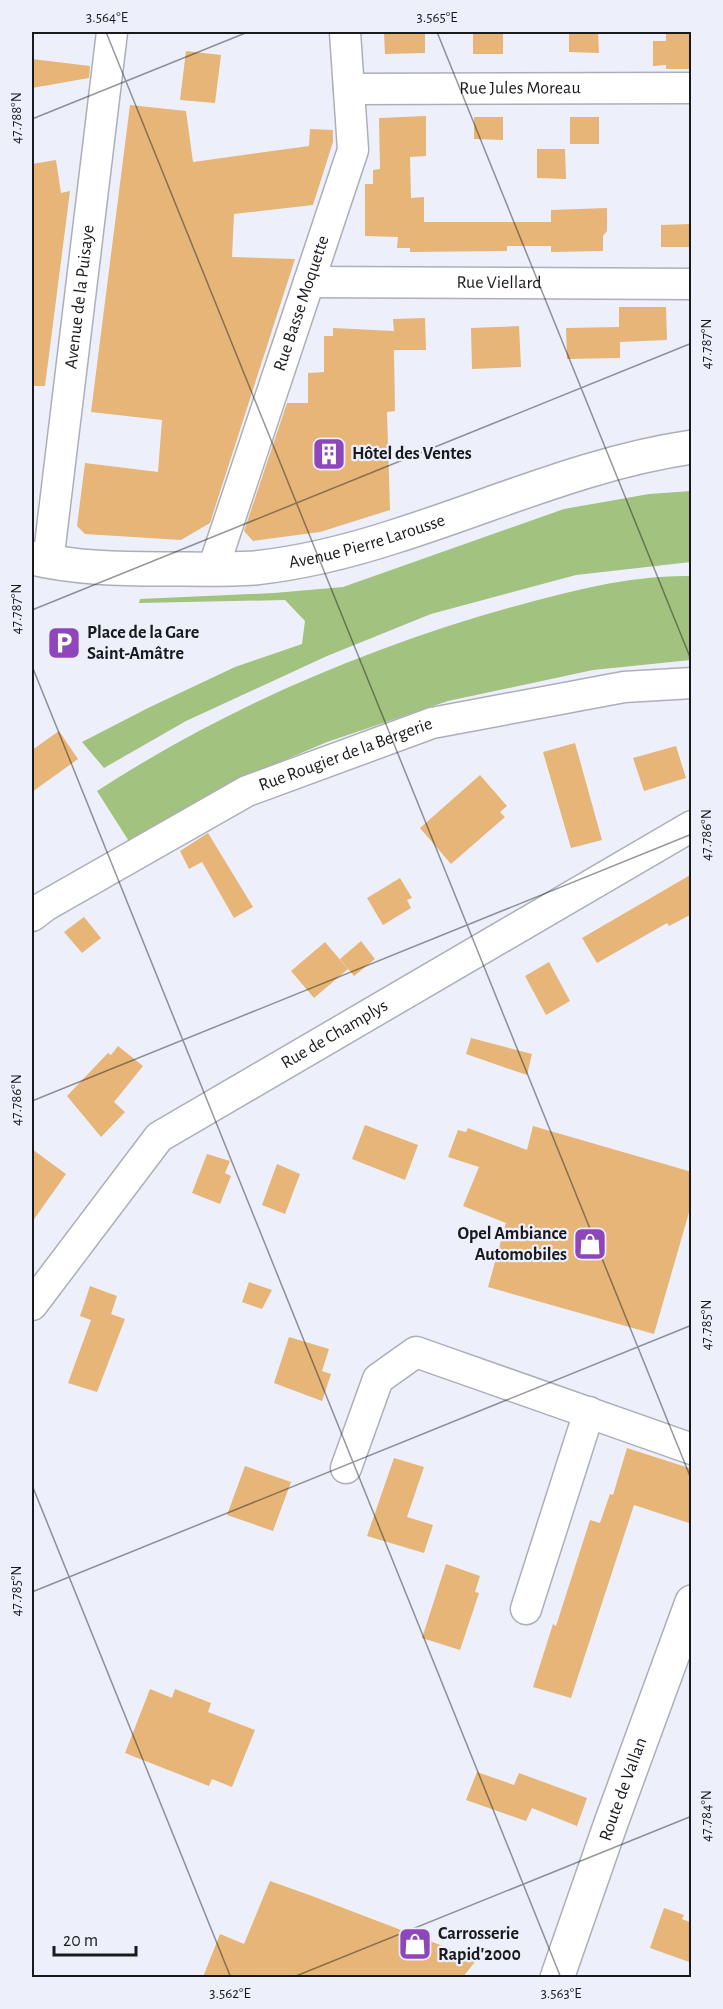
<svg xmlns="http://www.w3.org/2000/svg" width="723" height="2009" font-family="'Alegreya Sans',sans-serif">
<rect width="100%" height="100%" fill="#edf0fa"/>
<path fill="#a2c27f" d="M 691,491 L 691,562 L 576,575 L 431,614 L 327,656 L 186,721 L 104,768 L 82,742 L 148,708 L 235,667 L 302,644 L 305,621 L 285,600 L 139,603 L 140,599 L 274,593 L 343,587 L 564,509 L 649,494 Z
M 691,576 L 691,660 L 593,670 L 448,701 L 327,742 L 233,782 L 130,843 L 97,791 C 225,708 366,648 512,607 C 570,591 631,575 691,576 Z"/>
<path fill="#e6b577" d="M 384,32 L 425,32 L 425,53 L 385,54 Z
M 473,32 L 503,32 L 503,54 L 473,54 Z
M 569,32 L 598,32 L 599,53 L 569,52 Z
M 692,32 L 692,69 L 666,69 L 666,65 L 653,66 L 653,41 L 666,41 L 666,33 Z
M 186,51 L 221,55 L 215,103 L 180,100 Z
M 32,59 L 90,66 L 89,78 L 32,88 Z
M 130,105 L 186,111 L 193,162 L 309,146 L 310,129 L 333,130 L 333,142 L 313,205 L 234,214 L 232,257 L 295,259 L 210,523 L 181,540 L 85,534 L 77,526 L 85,463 L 158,472 L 162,420 L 91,412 Z
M 426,116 L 426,156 L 410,157 L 411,198 L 424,197 L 424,222 L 551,222 L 551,210 L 607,208 L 607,231 L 603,236 L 603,251 L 551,252 L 551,246 L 507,246 L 507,251 L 410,252 L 410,248 L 397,248 L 398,237 L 365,236 L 365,184 L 373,184 L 373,170 L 380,169 L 379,118 Z
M 474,117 L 503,117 L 503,140 L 474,139 Z
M 570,117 L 599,117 L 599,144 L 570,144 Z
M 537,149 L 565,149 L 566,179 L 537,178 Z
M 56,160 L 61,193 L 70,191 L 45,386 L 32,386 L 32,164 Z
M 690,224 L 691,247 L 661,247 L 661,225 Z
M 619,307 L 666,307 L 667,340 L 620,342 L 620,358 L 567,359 L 566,328 L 619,327 Z
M 425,318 L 426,350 L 394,350 L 395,411 L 387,412 L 390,510 L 320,532 L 253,541 L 244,531 L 287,403 L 308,403 L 308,373 L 324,372 L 324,336 L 333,336 L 333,328 L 394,331 L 393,319 Z
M 519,326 L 521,367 L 472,369 L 471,328 Z
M 59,731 L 78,759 L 32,792 L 32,750 Z
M 575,743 L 602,840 L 571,848 L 543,752 Z
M 676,746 L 686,778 L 644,791 L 633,758 Z
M 480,775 L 507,806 L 500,812 L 505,817 L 451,864 L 420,828 Z
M 208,833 L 253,907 L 234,918 L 202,862 L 189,869 L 180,851 Z
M 692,874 L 692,914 L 669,926 L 667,923 L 597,963 L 582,938 Z
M 400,878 L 412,898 L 407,900 L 411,908 L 383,925 L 367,898 Z
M 84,917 L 101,938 L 82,953 L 64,932 Z
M 361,941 L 375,959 L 354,976 L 340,959 Z
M 325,942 L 348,969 L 314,998 L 291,971 Z
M 549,962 L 570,1001 L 546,1015 L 525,976 Z
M 471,1038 L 532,1054 L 527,1075 L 466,1054 Z
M 118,1046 L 143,1066 L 114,1102 L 125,1112 L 101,1137 L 67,1096 L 108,1053 L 111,1055 Z
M 365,1125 L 418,1145 L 405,1180 L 352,1159 Z
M 533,1126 L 692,1172 L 692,1202 L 654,1334 L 488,1287 L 506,1223 L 463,1206 L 479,1167 L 448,1157 L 458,1130 L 466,1132 L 468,1128 L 527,1150 Z
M 32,1149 L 66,1174 L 32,1222 Z
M 207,1154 L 230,1161 L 225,1173 L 231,1176 L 220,1204 L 192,1193 Z
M 277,1164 L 300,1174 L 285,1214 L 262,1205 Z
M 249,1282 L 272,1290 L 262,1309 L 242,1302 Z
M 90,1286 L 117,1296 L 111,1314 L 125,1319 L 97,1392 L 68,1383 L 91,1320 L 80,1316 Z
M 289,1337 L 329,1349 L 322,1371 L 331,1374 L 322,1401 L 274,1383 Z
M 627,1448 L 692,1469 L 692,1524 L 634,1505 L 571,1698 L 533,1687 L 553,1624 L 556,1626 L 590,1520 L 600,1523 L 610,1494 L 613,1495 Z
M 394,1458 L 424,1467 L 407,1517 L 433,1525 L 424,1553 L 367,1536 Z
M 245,1466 L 291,1482 L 273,1531 L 227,1515 Z
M 446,1564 L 480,1576 L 475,1592 L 479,1593 L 460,1650 L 422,1638 Z
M 150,1689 L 172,1698 L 175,1689 L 211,1703 L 208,1712 L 255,1730 L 232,1787 L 212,1779 L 209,1786 L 125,1753 Z
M 477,1772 L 514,1785 L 519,1773 L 587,1798 L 577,1826 L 532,1808 L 526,1821 L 466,1800 Z
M 270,1881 L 312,1896 L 477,1959 L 463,1977 L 203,1977 L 220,1934 L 244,1944 Z
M 664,1908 L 684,1915 L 682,1919 L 692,1923 L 692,1963 L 650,1948 Z"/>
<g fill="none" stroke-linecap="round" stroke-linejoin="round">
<g stroke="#adafb8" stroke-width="33">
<g id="street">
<path id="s1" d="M 349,89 L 692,88"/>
<path id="s2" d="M 309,282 L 692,284"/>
<path id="s3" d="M 48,562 L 112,32"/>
<path id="s4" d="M 213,569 L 353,150 L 345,32"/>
<path id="s5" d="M 32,916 L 45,906 L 247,791 L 432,723 L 624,687 L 692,683"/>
<path id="s6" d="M 32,1305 L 159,1137 L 692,826"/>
<path d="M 346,1468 L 378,1379 L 416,1352 L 692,1449"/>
<path d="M 526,1609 L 589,1412"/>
</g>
</g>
<g stroke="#adafb8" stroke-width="36">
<g id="primary">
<path id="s7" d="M 32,558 C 75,568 119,569 163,569 C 193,569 224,570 254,568 C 302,563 350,551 396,536 C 494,505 589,462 692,447"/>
<path id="s8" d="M 557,1978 L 611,1823 L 692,1602"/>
</g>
</g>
<use href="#street" stroke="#fff" stroke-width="30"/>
<use href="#primary" stroke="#fff" stroke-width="33"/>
</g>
<path fill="none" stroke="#191a1d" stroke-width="1.5" stroke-opacity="0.45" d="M 106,32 L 692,1481M 437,32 L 692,662M 32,119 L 248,32M 32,610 L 692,343M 32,666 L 561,1978M 32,1101 L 692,834M 32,1485 L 231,1978M 32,1592 L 692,1325M 291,1978 L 692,1816"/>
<defs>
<g id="building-square" transform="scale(1.725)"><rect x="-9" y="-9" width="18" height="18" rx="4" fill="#8d47ba" stroke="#edf0fa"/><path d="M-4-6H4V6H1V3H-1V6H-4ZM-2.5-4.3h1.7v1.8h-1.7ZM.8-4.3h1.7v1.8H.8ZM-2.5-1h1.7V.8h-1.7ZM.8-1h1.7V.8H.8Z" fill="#fff"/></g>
<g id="parking-square" transform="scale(1.725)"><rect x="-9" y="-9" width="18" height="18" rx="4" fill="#8d47ba" stroke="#edf0fa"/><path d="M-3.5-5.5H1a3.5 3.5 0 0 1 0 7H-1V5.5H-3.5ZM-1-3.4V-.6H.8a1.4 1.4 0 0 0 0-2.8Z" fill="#fff"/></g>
<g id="shop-square" transform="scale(1.725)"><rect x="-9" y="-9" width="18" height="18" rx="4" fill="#8d47ba" stroke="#edf0fa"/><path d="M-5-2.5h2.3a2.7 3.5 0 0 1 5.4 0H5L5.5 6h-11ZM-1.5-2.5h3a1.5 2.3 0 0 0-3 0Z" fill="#fff"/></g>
</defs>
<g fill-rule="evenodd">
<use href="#building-square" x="329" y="454"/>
<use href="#parking-square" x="64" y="643"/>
<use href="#shop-square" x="590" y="1244"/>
<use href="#shop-square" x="415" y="1944"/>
</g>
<g text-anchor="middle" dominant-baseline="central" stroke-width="4.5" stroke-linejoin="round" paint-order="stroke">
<g font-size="18" fill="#191a1d" stroke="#edf0fa">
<text stroke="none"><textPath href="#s1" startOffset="171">Rue Jules Moreau</textPath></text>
<text stroke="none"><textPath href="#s2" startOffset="190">Rue Viellard</textPath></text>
<text stroke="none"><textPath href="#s3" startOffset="267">Avenue de la Puisaye</textPath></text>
<text stroke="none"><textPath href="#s4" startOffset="280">Rue Basse Moquette</textPath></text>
<text stroke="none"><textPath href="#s7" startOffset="339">Avenue Pierre Larousse</textPath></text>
<text stroke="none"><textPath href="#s5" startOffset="354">Rue Rougier de la Bergerie</textPath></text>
<text stroke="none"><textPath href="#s6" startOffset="414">Rue de Champlys</textPath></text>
<text stroke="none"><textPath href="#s8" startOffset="200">Route de Vallan</textPath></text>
</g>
<g font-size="18" font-weight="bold" fill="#191a1d" stroke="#edf0fa" text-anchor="start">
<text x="352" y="454">Hôtel des Ventes</text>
<text x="87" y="633">Place de la Gare<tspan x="87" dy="21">Saint-Amâtre</tspan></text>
<text x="567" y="1234" text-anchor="end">Opel Ambiance<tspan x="567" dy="21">Automobiles</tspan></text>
<text x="438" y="1934">Carrosserie<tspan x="438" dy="21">Rapid'2000</tspan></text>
</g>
</g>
<rect width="723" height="2009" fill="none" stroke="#edf0fa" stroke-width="66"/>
<path d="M54 1946v9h82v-9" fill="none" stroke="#191a1d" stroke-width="3"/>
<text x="63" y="1946" font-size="18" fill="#191a1d" stroke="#edf0fa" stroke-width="4.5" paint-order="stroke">20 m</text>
<rect x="33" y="33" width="657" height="1943" fill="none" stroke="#191a1d" stroke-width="2"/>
<g font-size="15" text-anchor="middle" fill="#191a1d">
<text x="107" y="22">3.564°E</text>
<text x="437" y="22">3.565°E</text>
<text transform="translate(16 118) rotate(-90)" y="5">47.788°N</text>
<text transform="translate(706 344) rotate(-90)" y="5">47.787°N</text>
<text transform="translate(16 609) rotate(-90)" y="5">47.787°N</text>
<text transform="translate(706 835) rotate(-90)" y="5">47.786°N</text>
<text transform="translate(16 1100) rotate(-90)" y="5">47.786°N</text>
<text transform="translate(706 1325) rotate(-90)" y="5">47.785°N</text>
<text transform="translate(16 1591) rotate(-90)" y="5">47.785°N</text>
<text transform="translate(706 1816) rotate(-90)" y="5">47.784°N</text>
<text x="230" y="1998">3.562°E</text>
<text x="561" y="1998">3.563°E</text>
</g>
</svg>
